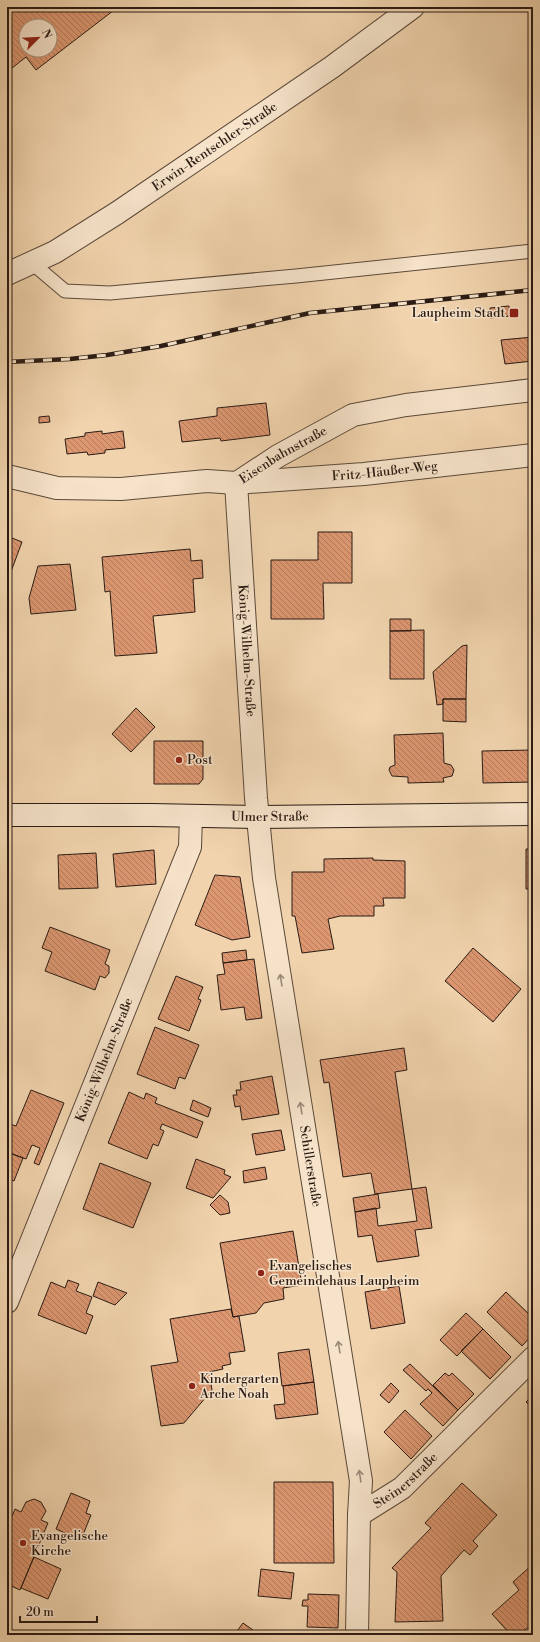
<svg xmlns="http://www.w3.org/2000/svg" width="540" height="1642" font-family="'Libre Bodoni',serif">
<defs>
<pattern id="building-back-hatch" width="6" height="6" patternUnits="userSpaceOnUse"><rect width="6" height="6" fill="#dc9771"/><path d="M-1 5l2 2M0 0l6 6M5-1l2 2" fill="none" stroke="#b37a5c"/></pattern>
</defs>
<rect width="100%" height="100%" fill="#f1d4ae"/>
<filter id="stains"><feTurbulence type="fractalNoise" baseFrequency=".005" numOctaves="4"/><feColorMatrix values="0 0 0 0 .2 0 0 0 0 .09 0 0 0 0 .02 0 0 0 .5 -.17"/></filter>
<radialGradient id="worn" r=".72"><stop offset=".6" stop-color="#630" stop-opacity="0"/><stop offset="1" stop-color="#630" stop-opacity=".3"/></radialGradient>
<path fill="url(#building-back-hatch)" stroke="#2a1b14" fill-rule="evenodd" d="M 7,7 L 118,7 L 36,70 L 26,57 L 7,72 ZM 26,26 L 50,26 L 50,50 L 26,50 Z
M 509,306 L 510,316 L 490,318 L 490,308 Z
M 533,337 L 533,361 L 505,364 L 501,340 Z
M 7,339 L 9,339 L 9,346 L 7,346 Z
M 266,403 L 270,435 L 221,441 L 220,438 L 182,442 L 179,421 L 217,416 L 217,408 Z
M 49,416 L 50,422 L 39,423 L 39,417 Z
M 102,431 L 102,434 L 123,431 L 125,448 L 105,450 L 105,453 L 88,455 L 87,452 L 67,454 L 65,439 L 85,436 L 85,433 Z
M 318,532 L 352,532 L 352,583 L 323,583 L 324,619 L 271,619 L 271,560 L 318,560 Z
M 7,536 L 22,542 L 9,577 L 7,576 Z
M 190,549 L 191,561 L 202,560 L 203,578 L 193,579 L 195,612 L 153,616 L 157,653 L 115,656 L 110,591 L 105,592 L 102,557 Z
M 70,564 L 76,610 L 31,614 L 29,598 L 38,566 Z
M 390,619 L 411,619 L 411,631 L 390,631 Z
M 424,630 L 424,679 L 390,679 L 390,631 Z
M 467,645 L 466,699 L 443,699 L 443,704 L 437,705 L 433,672 L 462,646 Z
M 443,699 L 466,699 L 466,722 L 443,721 Z
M 136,708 L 155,727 L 131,752 L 112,734 Z
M 443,733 L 444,763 L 451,765 L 454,770 L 452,776 L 443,778 L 444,782 L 408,783 L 408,777 L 392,776 L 389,770 L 390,767 L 395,765 L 394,735 Z
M 154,741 L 203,741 L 203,779 L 199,784 L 154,784 Z
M 533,750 L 533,782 L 483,783 L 482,751 Z
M 526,849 L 533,849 L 533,889 L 526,889 Z
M 154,850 L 156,884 L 116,887 L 113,854 Z
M 96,853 L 98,888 L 59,889 L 58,855 Z
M 373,858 L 373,860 L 405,861 L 405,898 L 383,898 L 384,906 L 374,906 L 374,916 L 340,916 L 328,919 L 334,949 L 302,953 L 295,916 L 292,916 L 292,872 L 324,872 L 324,859 Z
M 215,875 L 240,877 L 250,937 L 232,940 L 195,925 Z
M 50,927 L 110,950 L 105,964 L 109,966 L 109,973 L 105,978 L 100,976 L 95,990 L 45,971 L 52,952 L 42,948 Z
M 473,948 L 521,989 L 493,1022 L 445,981 Z
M 246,950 L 247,960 L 223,963 L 222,953 Z
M 254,959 L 262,1018 L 246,1020 L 244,1007 L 221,1010 L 217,975 L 225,974 L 223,963 Z
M 176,976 L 203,987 L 198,999 L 201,1000 L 189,1031 L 158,1019 Z
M 155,1027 L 199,1045 L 185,1079 L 179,1077 L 175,1089 L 137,1074 Z
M 404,1048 L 407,1070 L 395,1072 L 412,1189 L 375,1194 L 371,1173 L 343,1177 L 329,1082 L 324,1083 L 320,1060 Z
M 272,1076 L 279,1114 L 242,1120 L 240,1106 L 235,1107 L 233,1095 L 237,1095 L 236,1090 L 241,1090 L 240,1082 Z
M 31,1090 L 64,1103 L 39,1165 L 34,1163 L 40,1148 L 32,1145 L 26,1159 L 7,1152 L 7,1123 L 16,1126 Z
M 129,1092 L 144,1099 L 146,1093 L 157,1098 L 155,1103 L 203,1122 L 197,1138 L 162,1124 L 160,1129 L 164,1131 L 158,1146 L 153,1144 L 147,1159 L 108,1143 Z
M 193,1100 L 211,1108 L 208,1117 L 190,1110 Z
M 281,1130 L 285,1150 L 256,1155 L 252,1134 Z
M 7,1152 L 23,1158 L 14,1181 L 7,1178 Z
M 196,1159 L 225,1170 L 224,1174 L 231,1177 L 213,1198 L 186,1188 Z
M 100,1163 L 151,1183 L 133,1228 L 83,1209 Z
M 265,1167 L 267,1179 L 244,1183 L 243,1171 Z
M 426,1187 L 432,1228 L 415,1230 L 419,1256 L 377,1262 L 372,1235 L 358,1237 L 355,1212 L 376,1208 L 378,1226 L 417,1221 L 412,1189 Z
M 378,1194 L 380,1208 L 355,1212 L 353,1198 Z
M 220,1195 L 228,1202 L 230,1213 L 220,1215 L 210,1205 Z
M 293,1231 L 302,1285 L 283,1288 L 284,1299 L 264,1303 L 256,1313 L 233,1317 L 220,1243 Z
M 68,1280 L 79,1284 L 76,1291 L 92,1297 L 86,1313 L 93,1316 L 86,1334 L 38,1315 L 51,1282 L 65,1288 Z
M 98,1282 L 127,1293 L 115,1305 L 93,1296 Z
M 399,1286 L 405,1323 L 371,1329 L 365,1292 Z
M 506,1292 L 533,1318 L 533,1334 L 522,1346 L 487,1312 Z
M 533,1294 L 533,1305 L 528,1299 Z
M 231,1309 L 233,1317 L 239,1316 L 245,1351 L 229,1353 L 231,1364 L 222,1366 L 223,1369 L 209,1372 L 212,1390 L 184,1423 L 161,1426 L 151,1366 L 178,1362 L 170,1319 Z
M 466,1313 L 483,1329 L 457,1356 L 440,1340 Z
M 483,1329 L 511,1357 L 490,1379 L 461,1351 Z
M 309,1349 L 314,1382 L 282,1386 L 278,1353 Z
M 410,1364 L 458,1410 L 443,1426 L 420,1404 L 432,1393 L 428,1389 L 426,1391 L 403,1370 Z
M 445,1373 L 449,1376 L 452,1373 L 474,1394 L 458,1410 L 433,1385 Z
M 314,1382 L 318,1414 L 276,1419 L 274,1405 L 285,1404 L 283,1386 Z
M 391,1383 L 399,1391 L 389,1403 L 380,1395 Z
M 533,1395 L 533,1409 L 526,1402 Z
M 405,1410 L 432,1436 L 411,1459 L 384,1432 Z
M 274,1482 L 333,1482 L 334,1563 L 274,1563 Z
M 462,1483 L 497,1515 L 473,1541 L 478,1546 L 470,1555 L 464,1550 L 441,1576 L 443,1621 L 395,1622 L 397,1572 L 392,1568 L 431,1528 L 425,1523 Z
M 71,1493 L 90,1501 L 86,1513 L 91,1515 L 81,1540 L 56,1529 Z
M 34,1499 L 41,1502 L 46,1511 L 41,1520 L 48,1523 L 20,1590 L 9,1585 L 7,1590 L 7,1528 L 15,1509 L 21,1512 L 26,1502 Z
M 34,1557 L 61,1569 L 48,1599 L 21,1588 Z
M 533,1564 L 533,1623 L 519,1635 L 511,1635 L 492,1614 L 519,1590 L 513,1582 Z
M 261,1569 L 294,1573 L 291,1599 L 258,1596 Z
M 308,1594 L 339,1595 L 338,1628 L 307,1627 L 308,1606 L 302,1606 L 303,1600 L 308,1600 Z
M 243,1623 L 253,1630 L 251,1633 L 253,1635 L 234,1635 Z
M 263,1632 L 283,1633 L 282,1635 L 262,1635 Z
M 284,1633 L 304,1633 L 303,1635 L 284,1635 Z"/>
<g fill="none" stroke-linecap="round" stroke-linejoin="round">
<g stroke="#5c493a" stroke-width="15">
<path id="lane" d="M 32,263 L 65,291 L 110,293 L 296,276 L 533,251"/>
</g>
<g stroke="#5c493a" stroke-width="24">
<g id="street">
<path id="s1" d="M 7,274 L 55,252 L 117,213 L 332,67 L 413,7"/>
<path id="s2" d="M 7,476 L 57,488 L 121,489 L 207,481 L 236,483 L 364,474 L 533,455"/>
<path id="s3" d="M 236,483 L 256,798 L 264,878 L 361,1481 L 359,1515"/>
<path id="s4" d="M 237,483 L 278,456 L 353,415 L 406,405 L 533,390"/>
<path id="s5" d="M 7,1302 L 190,847 L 191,816"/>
<path id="s6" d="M 357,1635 L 359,1515 L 402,1488 L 533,1358"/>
</g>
</g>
<g stroke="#2a1b14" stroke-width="24">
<g id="secondary">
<path id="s7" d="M 7,815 L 151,815 L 258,817 L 533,814"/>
</g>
</g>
<use href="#lane" stroke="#f6e3ca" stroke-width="13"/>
<use href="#street" stroke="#f6e3ca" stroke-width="22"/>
<use href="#secondary" stroke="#f6e3ca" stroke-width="22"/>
<g stroke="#2a1b14" stroke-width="4.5">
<path id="rail" d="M 7,362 L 70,359 L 107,355 L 161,346 L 310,313 L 533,290"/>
</g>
<use href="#rail" stroke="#f6e3ca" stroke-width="3" stroke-dasharray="9" stroke-linecap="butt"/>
</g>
<defs><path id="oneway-shaft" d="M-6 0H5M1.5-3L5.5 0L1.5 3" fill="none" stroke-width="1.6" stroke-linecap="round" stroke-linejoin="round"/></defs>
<g stroke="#9a8978">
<use href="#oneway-shaft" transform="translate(281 980) rotate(-99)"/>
<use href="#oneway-shaft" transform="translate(301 1108) rotate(-99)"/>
<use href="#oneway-shaft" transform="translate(339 1347) rotate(-99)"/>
<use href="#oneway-shaft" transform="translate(360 1476) rotate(-98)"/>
</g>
<g fill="#8f2418" stroke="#f6e3ca" stroke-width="1.5">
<rect x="509" y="308" width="10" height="10" rx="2"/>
<circle cx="179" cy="760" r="4"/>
<circle cx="261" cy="1273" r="4"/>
<circle cx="192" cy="1386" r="4"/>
<circle cx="23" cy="1543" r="4"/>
</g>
<g text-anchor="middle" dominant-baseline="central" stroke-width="3" stroke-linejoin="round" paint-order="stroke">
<g font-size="13" fill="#2a1b14" stroke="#f6e3ca">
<text stroke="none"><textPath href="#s1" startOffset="244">Erwin-Rentschler-Straße</textPath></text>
<text stroke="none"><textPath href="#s4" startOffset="54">Eisenbahnstraße</textPath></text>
<text stroke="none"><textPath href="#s2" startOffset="380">Fritz-Häußer-Weg</textPath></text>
<text stroke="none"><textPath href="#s3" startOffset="168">König-Wilhelm-Straße</textPath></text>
<text stroke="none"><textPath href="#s7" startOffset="263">Ulmer Straße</textPath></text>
<text stroke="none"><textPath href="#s5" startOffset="261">König-Wilhelm-Straße</textPath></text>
<text stroke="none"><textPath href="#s3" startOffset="688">Schillerstraße</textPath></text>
<text stroke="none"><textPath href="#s6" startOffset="178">Steinerstraße</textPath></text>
</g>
<g font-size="13" fill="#2a1b14" stroke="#f6e3ca" text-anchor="start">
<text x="505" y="313" text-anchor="end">Laupheim Stadt</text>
<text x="187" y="760">Post</text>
<text x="269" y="1266">Evangelisches<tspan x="269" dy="15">Gemeindehaus Laupheim</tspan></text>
<text x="200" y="1379">Kindergarten<tspan x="200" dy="15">Arche Noah</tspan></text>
<text x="31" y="1536">Evangelische<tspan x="31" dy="15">Kirche</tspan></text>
</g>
</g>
<rect width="540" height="1642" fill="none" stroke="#f1d4ae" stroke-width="24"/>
<rect x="8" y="8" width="524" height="1626" fill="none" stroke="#2a1b14" stroke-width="2"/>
<rect x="12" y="12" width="516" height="1618" fill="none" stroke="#2a1b14"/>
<g transform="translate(38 38) rotate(66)"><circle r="19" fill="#f6e3ca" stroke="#a49381"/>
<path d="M0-3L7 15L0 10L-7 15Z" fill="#8f2418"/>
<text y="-6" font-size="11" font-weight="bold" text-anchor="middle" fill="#2a1b14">N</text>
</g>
<path d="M20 1616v6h77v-6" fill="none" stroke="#2a1b14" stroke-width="2"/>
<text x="26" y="1616" font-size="12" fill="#2a1b14" stroke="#f6e3ca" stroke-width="3" paint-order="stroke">20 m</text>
<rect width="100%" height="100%" filter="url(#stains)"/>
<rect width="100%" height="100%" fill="url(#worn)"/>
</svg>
